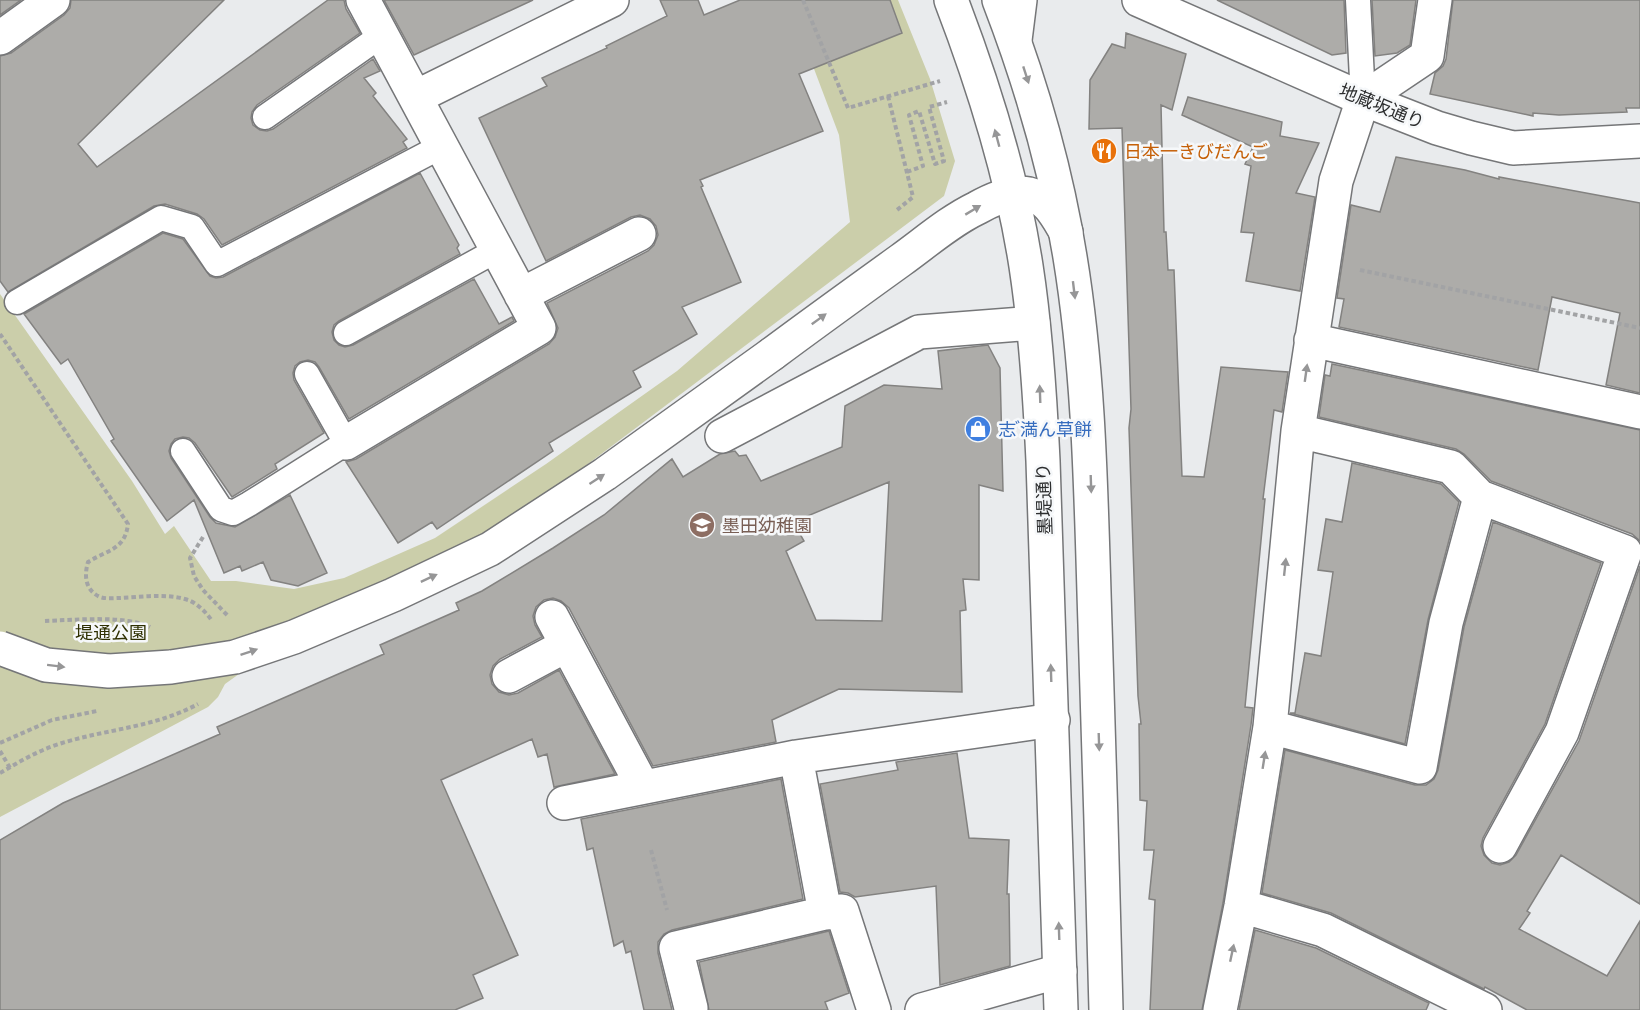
<svg xmlns="http://www.w3.org/2000/svg" width="1640" height="1010" font-family="Inter,'Noto Sans JP',sans-serif">
<rect width="100%" height="100%" fill="#e9ebed"/>
<path fill="#cbceaa" d="M 788,0 L 898,0 L 930,79 L 955,161 L 944,196 L 479,546 L 246,669 L 225,684 L 218,697 L 208,707 L 0,817 L 0,294 L 132,481 L 165,534 L 174,526 L 211,581 L 236,581 L 294,589 L 344,578 L 435,538 L 546,464 L 677,371 L 850,222 L 839,135 Z"/>
<path fill="#adaca9" stroke="#838280" stroke-width="1.5" fill-rule="evenodd" d="M 0,0 L 21,0 L 0,15 Z
M 71,0 L 224,0 L 78,144 L 97,167 L 328,0 L 344,0 L 346,9 L 360,33 L 257,105 L 252,112 L 251,118 L 253,125 L 260,130 L 267,131 L 273,129 L 373,59 L 380,71 L 364,78 L 376,93 L 373,96 L 407,139 L 403,142 L 407,148 L 222,245 L 204,219 L 197,214 L 165,204 L 154,206 L 8,292 L 0,281 L 0,56 L 11,53 L 64,15 L 70,8 Z
M 384,0 L 533,0 L 414,55 Z
M 660,0 L 698,0 L 704,15 L 740,0 L 890,0 L 902,33 L 799,74 L 823,131 L 700,180 L 703,186 L 701,187 L 741,282 L 682,307 L 697,334 L 633,371 L 641,387 L 549,443 L 553,451 L 437,529 L 432,522 L 398,543 L 346,462 L 356,459 L 549,344 L 555,337 L 558,328 L 547,303 L 648,251 L 654,245 L 658,235 L 656,226 L 650,219 L 640,215 L 631,217 L 546,261 L 479,118 L 547,86 L 542,78 L 607,48 L 606,46 L 667,16 Z
M 1217,0 L 1344,0 L 1346,53 L 1332,55 Z
M 1372,0 L 1416,0 L 1410,45 L 1397,53 L 1375,56 Z
M 1453,0 L 1640,0 L 1640,108 L 1626,108 L 1627,112 L 1559,115 L 1533,113 L 1533,116 L 1430,94 L 1435,73 L 1443,66 L 1446,59 Z
M 1126,33 L 1186,54 L 1172,110 L 1161,105 L 1164,232 L 1166,232 L 1168,270 L 1174,270 L 1182,476 L 1204,477 L 1221,367 L 1288,372 L 1282,412 L 1274,410 L 1263,499 L 1265,499 L 1245,707 L 1253,708 L 1251,725 L 1223,903 L 1202,1010 L 1150,1010 L 1155,900 L 1149,899 L 1154,850 L 1144,850 L 1147,801 L 1140,800 L 1139,724 L 1141,724 L 1138,696 L 1129,428 L 1131,409 L 1122,128 L 1089,129 L 1090,80 L 1112,44 L 1125,48 Z
M 1188,97 L 1282,122 L 1280,136 L 1319,143 L 1296,193 L 1315,197 L 1300,291 L 1246,281 L 1254,233 L 1241,232 L 1251,166 L 1245,164 L 1253,147 L 1182,115 Z
M 1396,157 L 1465,170 L 1499,179 L 1499,177 L 1640,203 L 1640,393 L 1606,385 L 1620,313 L 1552,297 L 1538,370 L 1339,327 L 1344,299 L 1337,298 L 1351,205 L 1380,212 Z
M 420,173 L 459,245 L 457,248 L 460,254 L 339,321 L 334,325 L 332,332 L 334,340 L 339,345 L 345,347 L 353,345 L 474,279 L 499,324 L 512,317 L 514,321 L 349,419 L 319,367 L 315,362 L 308,360 L 300,362 L 295,366 L 293,373 L 294,380 L 324,433 L 275,464 L 277,469 L 232,497 L 195,443 L 189,438 L 183,437 L 175,439 L 171,444 L 169,451 L 171,458 L 210,517 L 216,523 L 235,527 L 290,495 L 327,573 L 298,586 L 271,580 L 263,562 L 242,571 L 240,566 L 224,573 L 194,500 L 167,521 L 111,441 L 114,439 L 68,359 L 61,364 L 24,314 L 163,233 L 183,239 L 210,276 L 216,278 L 223,277 Z
M 988,345 L 1000,368 L 1003,491 L 979,485 L 979,580 L 963,579 L 966,610 L 960,611 L 962,692 L 839,689 L 772,720 L 776,742 L 653,766 L 569,608 L 561,601 L 553,598 L 544,600 L 536,607 L 533,616 L 535,625 L 542,637 L 500,659 L 493,666 L 490,675 L 492,684 L 499,692 L 509,695 L 518,693 L 559,670 L 615,774 L 554,787 L 547,754 L 538,757 L 532,739 L 441,780 L 518,955 L 473,975 L 483,998 L 455,1010 L 0,1010 L 0,840 L 63,803 L 220,734 L 217,727 L 384,654 L 380,645 L 459,610 L 456,603 L 482,591 L 553,548 L 604,515 L 672,459 L 683,477 L 720,454 L 735,451 L 739,456 L 746,455 L 761,481 L 842,447 L 845,406 L 884,385 L 942,389 L 938,351 ZM 889,482 L 882,621 L 816,620 L 786,551 L 804,541 L 793,522 Z
M 1332,364 L 1640,430 L 1640,541 L 1632,534 L 1491,481 L 1464,454 L 1456,449 L 1319,417 L 1325,375 L 1330,376 Z
M 1352,463 L 1441,484 L 1459,502 L 1428,620 L 1405,744 L 1290,713 L 1295,713 L 1305,653 L 1321,656 L 1333,572 L 1318,570 L 1326,519 L 1342,522 Z
M 1493,522 L 1601,563 L 1545,724 L 1483,838 L 1481,846 L 1484,855 L 1492,863 L 1500,865 L 1509,862 L 1516,855 L 1579,741 L 1640,566 L 1640,904 L 1561,855 L 1527,911 L 1530,913 L 1519,929 L 1607,976 L 1640,921 L 1640,1010 L 1527,1010 L 1485,987 L 1484,989 L 1331,913 L 1262,893 L 1285,750 L 1415,785 L 1426,785 L 1434,779 L 1438,770 L 1464,627 Z
M 957,753 L 969,838 L 1009,840 L 1007,894 L 1009,894 L 1010,966 L 940,985 L 936,886 L 855,897 L 848,893 L 840,892 L 820,784 L 898,770 L 896,762 Z
M 781,779 L 803,899 L 672,930 L 664,934 L 658,942 L 658,953 L 672,1010 L 644,1010 L 631,951 L 626,953 L 623,941 L 614,946 L 593,848 L 587,850 L 581,819 Z
M 1255,930 L 1316,948 L 1429,1003 L 1426,1010 L 1239,1010 Z
M 829,931 L 849,993 L 825,1002 L 828,1010 L 709,1010 L 699,962 Z"/>
<g fill="none" stroke-linecap="round" stroke-linejoin="round">
<g stroke="#757678" stroke-width="27">
<path id="lane" d="M 1358,0 L 1363,99
M 265,117 L 382,35
M 17,302 L 161,218 L 192,227 L 217,264 L 442,146
M 346,333 L 497,250
M 183,451 L 221,509 L 233,513 L 249,504 L 346,443 L 307,374"/>
</g>
<g stroke="#757678" stroke-width="36">
<path id="street" d="M 0,38 L 53,0
M 1015,40 L 1020,0
M 416,97 L 612,0
M 521,295 L 639,234
M 1311,340 L 1640,412
M 722,436 L 919,332 L 1033,323
M 346,443 L 539,328 L 363,0
M 1480,497 L 1625,552 L 1562,732 L 1500,846
M 552,617 L 643,787
M 509,676 L 567,645
M 1270,727 L 1420,767 L 1446,623 L 1480,497 L 1451,467 L 1298,431
M 564,803 L 796,757 L 1053,720
M 1241,906 L 1323,930 L 1485,1010
M 825,913 L 842,911 L 874,1010
M 691,1008 L 676,948 L 825,913 L 796,757
M 922,1010 L 1060,971
M 1220,1010 L 1241,906 L 1270,727 L 1298,431 L 1336,181 L 1363,99 L 1427,56 L 1435,0"/>
</g>
<g stroke="#757678" stroke-width="36">
<path id="secondary" d="M 951,0 C 984,86 1012,175 1026,266 C 1036,331 1040,396 1043,461 L 1061,1010
M 999,0 C 1031,83 1056,169 1070,257 C 1090,379 1091,502 1095,625 C 1099,753 1103,882 1106,1010
M 1139,0 L 1363,99 L 1437,128 L 1471,138 L 1513,148 L 1640,141"/>
</g>
<g stroke="#757678" stroke-width="36">
<path id="highway" d="M 772,354 C 815,322 858,291 901,260 C 926,242 950,221 977,208 C 991,200 1012,191 1029,194 C 1048,198 1057,217 1066,232"/>
</g>
<path stroke="#a2a3a5" stroke-width="4" stroke-dasharray="4.5 3" stroke-linecap="butt" d="M 803,0 L 848,108 L 940,81
M 888,96 L 913,197 L 897,210
M 907,172 L 923,166 L 909,115 L 919,111 L 935,164 L 944,161 L 929,107 L 947,102
M 1360,270 L 1640,328
M 0,334 L 128,524 C 125,550 107,550 88,562 C 84,576 85,590 100,597 C 106,599 113,598 119,598 C 141,597 167,593 188,600 C 197,603 207,613 212,621
M 203,537 L 190,558 L 194,576 L 203,590 L 229,617
M 45,621 C 75,620 125,615 150,627
M 0,743 L 52,720 L 97,711
M 0,751 L 10,768
M 0,773 C 19,762 37,751 59,744 C 105,729 154,728 198,704
M 651,850 L 667,910"/>
<use href="#lane" stroke="#fff" stroke-width="24"/>
<use href="#street" stroke="#fff" stroke-width="33"/>
<use href="#secondary" stroke="#fff" stroke-width="33"/>
<use href="#highway" stroke="#fff" stroke-width="33"/>
<g stroke="#757678" stroke-width="36" stroke-linecap="butt">
<path id="highway-bridge" d="M 0,648 L 46,665 L 109,671 L 171,667 L 235,657 L 294,637 L 393,595 L 490,549 L 605,474 L 772,354"/>
</g>
<use href="#highway-bridge" stroke="#fff" stroke-width="33"/>
</g>
<defs><path id="oneway-solid" d="M-6-.8H1V-3.2L6.5 0L1 3.2V.8H-6Z" transform="scale(1.5)"/></defs>
<g fill="#969697">
<use href="#oneway-solid" transform="translate(1026 75) rotate(72)"/>
<use href="#oneway-solid" transform="translate(997 138) rotate(-105)"/>
<use href="#oneway-solid" transform="translate(973 210) rotate(-31)"/>
<use href="#oneway-solid" transform="translate(1074 290) rotate(83)"/>
<use href="#oneway-solid" transform="translate(819 319) rotate(-36)"/>
<use href="#oneway-solid" transform="translate(1306 373) rotate(-82)"/>
<use href="#oneway-solid" transform="translate(1040 394) rotate(-92)"/>
<use href="#oneway-solid" transform="translate(597 479) rotate(-33)"/>
<use href="#oneway-solid" transform="translate(1091 484) rotate(88)"/>
<use href="#oneway-solid" transform="translate(1285 567) rotate(-84)"/>
<use href="#oneway-solid" transform="translate(429 578) rotate(-25)"/>
<use href="#oneway-solid" transform="translate(249 652) rotate(-19)"/>
<use href="#oneway-solid" transform="translate(56 666) rotate(7)"/>
<use href="#oneway-solid" transform="translate(1051 673) rotate(-92)"/>
<use href="#oneway-solid" transform="translate(1099 742) rotate(88)"/>
<use href="#oneway-solid" transform="translate(1264 760) rotate(-81)"/>
<use href="#oneway-solid" transform="translate(1059 931) rotate(-92)"/>
<use href="#oneway-solid" transform="translate(1232 953) rotate(-78)"/>
</g>
<defs>
<g id="restaurant-disc" transform="scale(1.35)"><circle r="9.5" fill="#e8710a" stroke="#f6f8fa"/><path d="M-5-6h1v4h1v-4h1v4h1v-4h1v5L-1.5 .5V6h-2V.5L-5-1ZM5-6V6H3V1.5H1.5Q1.5-4 5-6Z" fill="#fff"/></g>
<g id="shop-disc" transform="scale(1.35)"><circle r="9.5" fill="#3f7fe0" stroke="#f6f8fa"/><path d="M-5-2.5h2.3a2.7 3.5 0 0 1 5.4 0H5L5.5 6h-11ZM-1.5-2.5h3a1.5 2.3 0 0 0-3 0Z" fill="#fff"/></g>
<g id="school-disc" transform="scale(1.35)"><circle r="9.5" fill="#8d6e63" stroke="#f6f8fa"/><path d="M0-5L7-2L0 1L-7-2ZM-4 1L0 2.5L4 1V4Q0 6-4 4Z" fill="#fff"/></g>
</defs>
<g fill-rule="evenodd">
<use href="#restaurant-disc" x="1104" y="151"/>
<use href="#shop-disc" x="978" y="429"/>
<use href="#school-disc" x="702" y="525"/>
</g>
<g text-anchor="middle" dominant-baseline="central" stroke-width="5" stroke-linejoin="round" paint-order="stroke">
<g font-size="18" fill="#2d2e2f" stroke="#f6f8fa">
<text transform="translate(1382 106) rotate(22)">地蔵坂通り</text>
<text transform="translate(1044 499) rotate(-92)">墨堤通り</text>
</g>
<g font-size="18" fill="#c56008" stroke="#f6f8fa" text-anchor="start">
<text x="1124" y="151">日本一きびだんご</text>
</g>
<g font-size="18" fill="#366cbe" stroke="#f6f8fa" text-anchor="start">
<text x="998" y="429">志 ゙満ん草餅</text>
</g>
<g font-size="18" fill="#785e54" stroke="#f6f8fa" text-anchor="start">
<text x="722" y="525">墨田幼稚園</text>
</g>
<g font-size="18" fill="#2f3002" stroke="#f6f8fa">
<text x="111" y="632">堤通公園</text>
</g>
</g>
</svg>
